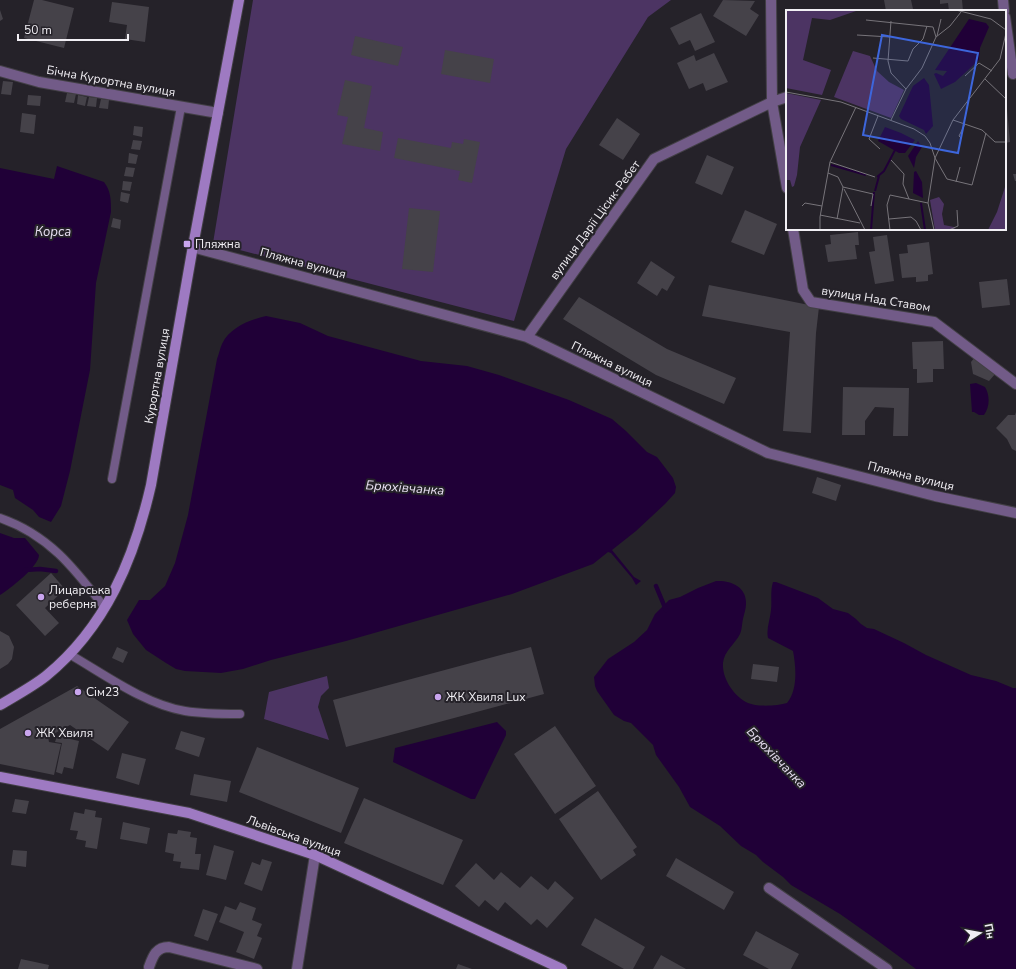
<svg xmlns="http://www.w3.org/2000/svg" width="1016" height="969" font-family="'Nunito Sans',sans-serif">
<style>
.green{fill:#4c3463}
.water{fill:#200037}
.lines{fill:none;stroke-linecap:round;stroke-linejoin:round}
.stream{stroke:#200037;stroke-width:4.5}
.building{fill:#454249}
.lane-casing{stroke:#423f45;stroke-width:10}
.street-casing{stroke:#423f45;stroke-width:12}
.secondary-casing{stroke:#423f45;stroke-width:12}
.lane{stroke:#725b88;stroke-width:8}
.street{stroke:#725b88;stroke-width:10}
.secondary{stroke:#9e7ac2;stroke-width:10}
.poi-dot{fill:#c9a5ee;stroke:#252229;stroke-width:1.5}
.labels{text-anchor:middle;stroke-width:4;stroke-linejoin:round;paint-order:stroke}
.street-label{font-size:12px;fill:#f1eff4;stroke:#252229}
.poi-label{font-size:12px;fill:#f1eff4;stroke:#252229;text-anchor:start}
.water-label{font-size:13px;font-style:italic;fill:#e8dff2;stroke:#252229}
.inset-river{fill:none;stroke:#200037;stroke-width:2}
.inset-road{fill:none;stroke:#77747a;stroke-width:1}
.view{fill:#3d66dc;fill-opacity:0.15;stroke:#3d66dc;stroke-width:2}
.inset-edge{fill:none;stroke:#f1eff4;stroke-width:2}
</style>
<rect width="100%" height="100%" fill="#252229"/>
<path class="green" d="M253,0h418l-23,17 -82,132 -52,172 -301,-78z
M327,676l2,12 -8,8 -3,11 11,33 -65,-21 5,-27z"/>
<path class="water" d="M57,166l47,16c7,9 7,18 7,30l-15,71 -6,87 -20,101 -9,35 -10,16 -12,-5 -6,-7 -18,-12 -2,-8 -13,-5v-317l54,11z
M266,316l34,7 28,13 93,25 46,5 32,9 70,25 43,19 14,12 21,21 10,5 16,21 3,9 -1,6 -10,11 -29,27 -24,19 22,27 7,4 -5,4 -4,-7 -21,-25 -3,-1 -15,12 -81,30 -166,47 -75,19 -28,9 -22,4 -36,-2 -9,-2 -10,-6 -20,-13 -13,-16 -6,-14 12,-20h11l15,-14 10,-23 13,-48 29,-156c2,-5 3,-11 5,-15 8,-17 28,-24 44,-28z
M976,383l9,4c5,8 5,20 -1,28h-5l-5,-3h-2l-2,-28z
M0,533l14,5h11l14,17c0,11 -29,34 -39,40z
M716,581c15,-1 31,6 30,23 0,5 -2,10 -3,15 -1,4 -1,11 -3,15 -5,10 -16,17 -17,29 -1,16 11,33 25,40 9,4 29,3 39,0 11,-13 9,-36 6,-52l-25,-13c-2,-9 2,-18 3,-28 1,-9 -1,-19 2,-28h3l42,16 15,11 15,4 8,6 5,5 6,4 7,1 30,14 22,12 45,20 25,6 17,7h3v281h-100l-42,-31 -34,-24 -49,-29 -8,-8 -20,-15 -7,-7 -15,-9 -21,-20 -30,-19 -11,-20 -23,-32 -3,-10 -22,-22 -7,-2 -10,-6 -17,-24 -2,-5 -1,-9 14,-18 26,-17 13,-12 8,-16 14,-14 11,-3 18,-9z
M497,722l9,9v4l-31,64h-4l-78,-37 2,-14z"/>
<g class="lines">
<path class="stream" d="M25,570l15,-1 16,2
M656,586l10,24"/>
</g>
<path class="building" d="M34,0h8l32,8 -10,40 -40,-10z
M723,0l32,1 -5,8 9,6 -13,21 -33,-20z
M884,0h27l2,9 -9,2h-18z
M940,0h22l1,11h-14l-1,-8 -8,1z
M112,2l37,5 -4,35 -20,-3 2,-14 -18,-3z
M0,10l3,9 -3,2z
M701,13l14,29 -20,9 -5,-11 -11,5 -9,-17z
M355,36l48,11 -5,19 -47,-11z
M445,50l49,9 -4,24 -49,-9z
M714,53l14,29 -22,9 -3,-8 -14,6 -12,-26 17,-8 2,6z
M345,80l27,6 -8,42 19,4 -3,19 -38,-7 6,-27 -11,-2z
M3,81l10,1 -2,13 -10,-1z
M67,93l9,1 -2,9 -9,-1z
M28,95l13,1 -1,10 -13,-1z
M78,95l9,2 -2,9 -8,-2z
M89,97l8,1 -1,9 -9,-1z
M101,99l8,1 -1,9 -9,-1z
M1005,109h2l3,33 -5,1z
M22,113l14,2 -2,19 -14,-2z
M617,118l23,16 -17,26 -24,-15z
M134,126l9,1 -1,10 -9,-2z
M398,138l53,10 1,-6 11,2 1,-5 16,3 -8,41 -14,-3 2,-9 -66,-13z
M133,140l9,1 -2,9 -9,-1z
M129,153l9,2 -2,9 -8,-1z
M707,155l27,12 -12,28 -27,-12z
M126,167l9,1 -2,9 -9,-1z
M1013,174h3v7h-1z
M123,181l9,1 -2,9 -8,-1z
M121,192l9,2 -2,9 -8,-2z
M409,208l31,3 -7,61 -31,-3z
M745,210l32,14 -13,31 -33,-13z
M113,218l8,2 -1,9 -9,-2z
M858,232l1,13h-4l2,14 -29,3 -3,-17 6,-1 -1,-9z
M887,235l7,46 -19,3 -6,-32 6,-1 -2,-14z
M929,242l4,32 -5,1v6l-12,1v-5l-14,1 -3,-24 9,-1 -1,-8z
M651,261l24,16 -8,14 -5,-3 -5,8 -20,-13z
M1007,279l3,26 -28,3 -3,-26z
M709,285l110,22 -3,26 -5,100 -28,-2 7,-99 -88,-16z
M579,297l88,52 69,29 -12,26 -68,-29 -93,-56z
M943,341l1,28h-11v13l-16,1v-14h-4l-1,-27z
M975,357l21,16 -7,8 -16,-7 -2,-12z
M843,387l66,1 -1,48h-15l1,-28 -19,-1 -10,14v14h-23z
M1016,412v39l-4,-2 -5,-10 -11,-11 12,-13h7z
M817,477l24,8 -5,16 -24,-8z
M51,573l14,16 -20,19 14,15 -14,13 -29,-31z
M0,631l9,5 5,11 -2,12 -4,5 -8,5z
M117,647l11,5 -5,11 -11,-5z
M531,647l13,47 -198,53 -13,-47z
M753,664l26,3 -2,15 -26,-3z
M77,686l52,36 -21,29 -38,-26 -22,12 1,5 12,2 -7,31 -54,-11v-35z
M555,726l41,60 -41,28 -41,-60z
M181,731l24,7 -6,19 -24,-8z
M57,736l22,5 -6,28 -9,-2 -2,7 -6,-2 6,-29 -7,-1z
M257,747l102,41 -18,45 -102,-41z
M122,753l24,6 -7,26 -23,-7z
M194,774l37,7 -4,21 -37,-7z
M598,791l39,56 -4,3 3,5 -35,25 -42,-61z
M364,798l99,42 -20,45 -99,-42z
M15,799l14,2 -3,13 -14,-2z
M85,809l11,2 -1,6 7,1 -5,31 -12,-2 1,-6 -10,-2 2,-8 -8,-1 4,-18 10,2z
M123,822l27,6 -3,16 -27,-5z
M178,830l13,2 -1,5 7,1 -2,16h6l-2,16 -19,-2 1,-6 -8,-1 1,-7 -9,-2 3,-19 9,1z
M214,845l20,6 -8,29 -20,-5z
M13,850l14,1 -1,16 -15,-2z
M676,858l58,34 -10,18 -58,-34z
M262,859l10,3 -10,29 -18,-7 8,-22 8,3z
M476,863l18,17 7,-8 19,16 11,-12 17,14 7,-9 19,17 -27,30 -10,-9 -6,6 -26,-23 -7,9 -13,-11 -6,7 -24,-21z
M240,902l16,6 -4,12 10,4 -5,12 5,2 -8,21 -18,-7 8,-20 -25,-10 6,-16 11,4z
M203,909l15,5 -10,27 -14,-5z
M595,918l50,29 -12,22h-9l-43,-24z
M756,931l43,23 -8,15h-22l-26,-14z
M661,955l25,14h-33z
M21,959l28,6 -1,4h-30z
M458,964l14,5h-16z"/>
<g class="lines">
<g class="lane-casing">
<path id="lane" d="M112,479l69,-372
M0,518c49,17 74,50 105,90
M69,654c35,20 75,50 116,57 18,3 37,3 55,3"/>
</g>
<g class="street-casing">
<path id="street" d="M771,0l1,102 15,86
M1003,0l1,11
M1005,17l8,57
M0,71l39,11 179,31
M793,229l10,61 8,12 123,20 82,62
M192,247l335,90 241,116 167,43 81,17
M527,337l127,-178 118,-57 15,-5
M769,888l118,81
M149,967c4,-11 7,-20 20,-20l88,22
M297,969l18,-114"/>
</g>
<g class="secondary-casing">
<path id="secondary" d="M0,705c15,-9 32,-18 46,-29 60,-49 88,-117 105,-191l42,-239 46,-246
M0,777l189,36 126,42 247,114"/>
</g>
<use href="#lane" class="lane"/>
<use href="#street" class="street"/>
<use href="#secondary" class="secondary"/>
</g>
<g class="poi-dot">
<rect x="183" y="240" width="8" height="8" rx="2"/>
<circle cx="41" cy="597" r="4"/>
<circle cx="78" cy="692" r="4"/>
<circle cx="438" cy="697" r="4"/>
<circle cx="28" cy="733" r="4"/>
</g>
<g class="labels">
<g class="street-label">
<text transform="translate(111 81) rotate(10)" y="4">Бічна Курортна вулиця</text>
<text transform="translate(595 220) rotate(-54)" y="4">вулиця Дарії Цісик-Ребет</text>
<text transform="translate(303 263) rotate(15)" y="4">Пляжна вулиця</text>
<text transform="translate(876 299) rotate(9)" y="4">вулиця Над Ставом</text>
<text transform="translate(612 364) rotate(26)" y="4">Пляжна вулиця</text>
<text transform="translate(157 376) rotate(-80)" y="4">Курортна вулиця</text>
<text transform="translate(911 476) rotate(14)" y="4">Пляжна вулиця</text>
<text transform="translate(294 836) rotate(20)" y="4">Львівська вулиця</text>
</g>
<g class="poi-label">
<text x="195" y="248">Пляжна</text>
<text x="49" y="594">Лицарська<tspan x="49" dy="14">реберня</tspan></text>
<text x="86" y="696">Сім23</text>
<text x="446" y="701">ЖК Хвиля Lux</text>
<text x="36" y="737">ЖК Хвиля</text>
</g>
<g class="water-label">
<text x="53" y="236">Корса</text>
<text transform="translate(405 487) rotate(4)" y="5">Брюхівчанка</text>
<text transform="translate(777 757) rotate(46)" y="5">Брюхівчанка</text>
</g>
</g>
<g transform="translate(786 10)">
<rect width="220" height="220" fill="#252229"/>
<path d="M0,0h73l-29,10 -18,-2 -9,42 28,10 -9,25 -36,-7zM67,41l17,5 7,15 12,11 15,8 -13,28 -57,-21zM0,83l35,7 -21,47 -3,28 -3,11 -2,1 -2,-7h-4zM220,174v46h-18l9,-18zM153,187l5,7 -2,10 2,11 10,2 1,3h-20l-5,-30z" fill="#4c3463"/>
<path d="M183,9l17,4 3,4 -9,21 -1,12 -24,22 -14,7 -7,-15 2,-1 7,3 4,-5 -12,-1zM138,68l5,7 4,-2 -4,2 4,41 -7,8 -2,-4 -23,-11 -2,-3 14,-30zM99,117l16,6 14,7 -10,13h-6l-21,-12zM132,131l4,6 -6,10 -2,11 -6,-12zM130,161l6,11 1,16 -10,-5 1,-21z" fill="#200037"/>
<path class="inset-river" d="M45,155l35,10M91,167l7,-6 11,-21M89,181l4,-15M135,193l4,27M85,220l3,-38"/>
<path class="inset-road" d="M170,0l35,9 15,11M80,10l67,7 3,10M105,11l-3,40 3,12 15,16M71,25l33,2M151,26l4,-17M87,48l35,3 5,-12 10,-10 4,-13M179,66l14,-13 13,8M199,69l21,20M0,82l55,10 73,27 11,7 5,7 5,15 -7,45 6,27M92,106l-9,23 11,10M105,110l15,-31 16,-21 14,-31 14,-11 11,-14M167,110l29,10 13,12h10M200,123l-14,52 -25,-6 -12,-21 18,-38 47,-61 6,-26M175,128l-2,-2 6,-12M105,150l13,14 -1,10 6,15M44,152l45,15M42,163l10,4 5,10 -6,32M170,172l4,-15M57,177l30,7 -2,12M58,179l21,41M16,196l3,-3 17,3M34,205l40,8M103,209l22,-2 5,4 5,9M34,220v-13l10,-55 26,-55M104,220l-3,-25 3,-10 38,8M163,220l9,-4 -1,-16"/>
<path class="view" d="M96,25l96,18 -20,100 -95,-18z"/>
<rect width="220" height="220" class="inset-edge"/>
</g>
<g transform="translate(980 933) rotate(79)" stroke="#252229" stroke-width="3" paint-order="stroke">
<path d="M0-3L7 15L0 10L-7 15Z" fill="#f1eff4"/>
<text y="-6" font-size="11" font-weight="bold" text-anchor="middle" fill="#f1eff4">Пн</text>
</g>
<path d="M18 34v6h110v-6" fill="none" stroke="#f1eff4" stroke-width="2"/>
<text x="24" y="34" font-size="12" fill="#f1eff4" stroke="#252229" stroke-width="3" paint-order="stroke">50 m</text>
</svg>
